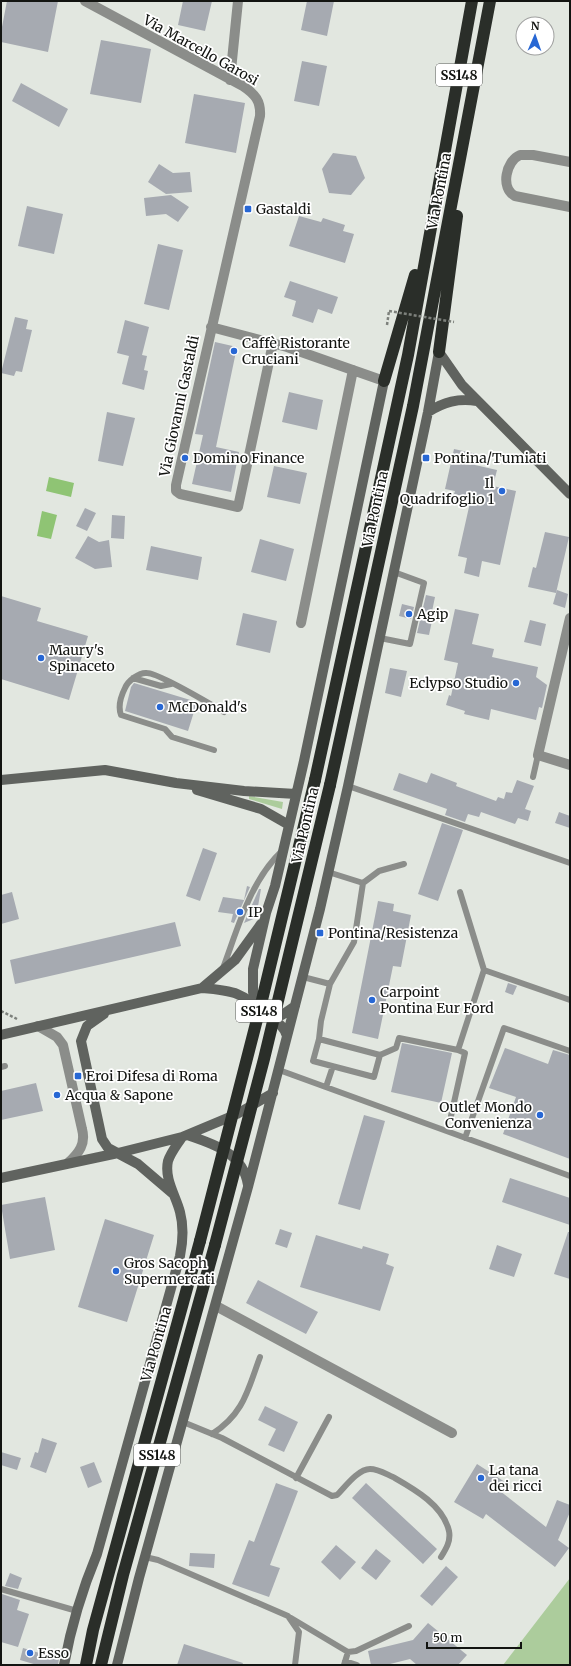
<svg xmlns="http://www.w3.org/2000/svg" width="571" height="1666" font-family="Merriweather,serif">
<style>
.green{fill:#accc9c}
.water{fill:#8fc474}
.building{fill:#a6aab1}
.lines{fill:none;stroke-linecap:round;stroke-linejoin:round}
.path{stroke:#7d817c;stroke-width:2.5;stroke-dasharray:3 2;stroke-linecap:butt}
.lane{stroke:#8b8d8a;stroke-width:6}
.street{stroke:#8b8d8a;stroke-width:10}
.secondary{stroke:#60635f;stroke-width:10}
.highway{stroke:#2a2e29;stroke-width:12}
.path-bridge{stroke:#7d817c;stroke-width:2.5;stroke-dasharray:3 2;stroke-linecap:butt}
.highway-bridge{stroke:#2a2e29;stroke-width:12}
.poi-dot{fill:#2767d4;stroke:#fff;stroke-width:1.5}
.labels{text-anchor:middle;stroke-width:3.5;stroke-linejoin:round;paint-order:stroke}
.shield{fill:#fff;stroke:#595a58;stroke-width:1}
.shield-label{font-size:13px;font-weight:bold;fill:#121411}
.street-label{font-size:14px;fill:#121411;stroke:#fff}
.poi-label{font-size:14px;fill:#121411;stroke:#fff;text-anchor:start}
</style>
<rect width="100%" height="100%" fill="#e2e7e0"/>
<path class="green" d="M249,796l34,6 -1,7 -33,-10z
M570,1578v87h-67z"/>
<path class="water" d="M49,477l25,6 -3,14 -25,-6z
M42,511l15,4 -6,24 -14,-3z"/>
<path class="building" d="M7,1h51l-10,51 -47,-10v-10z
M183,1h29l-7,30 -27,-6z
M307,1h27l-7,35 -26,-6z
M101,40l50,9 -10,54 -51,-9z
M302,61l25,5 -8,40 -25,-5z
M21,83l47,26 -9,18 -47,-26z
M194,94l51,9 -9,50 -51,-10z
M333,153l23,3 9,22 -14,17 -22,-2 -7,-24z
M159,164l14,9 17,-1 2,20 -26,2 -18,-12z
M171,195l18,12 -11,15 -12,-8 -20,2 -2,-18z
M27,206l36,8 -9,40 -36,-8z
M299,216l22,6 2,-4 22,7 -2,6 11,3 -9,29 -56,-17z
M158,244l25,6 -14,60 -25,-6z
M290,281l48,16 -6,17 -14,-5 -5,14 -21,-7 4,-15 -12,-4z
M15,317l13,3 -2,9 6,1 -10,42 -6,-1 -2,5 -13,-3z
M125,320l24,7 -7,28 5,1 -3,14 4,1 -4,19 -22,-6 7,-28 -12,-3z
M215,342l22,5 -21,100 23,5 -8,40 -39,-8 11,-49 -8,-1z
M289,392l34,8 -6,30 -35,-8z
M107,412l28,6 -12,48 -25,-5z
M454,449l23,5 -2,11 22,5 -4,16 23,5 -16,74 -18,-4 -3,16 -15,-4 3,-15 -9,-2 13,-58 -17,-4 1,-3 -10,-2z
M274,466l33,7 -7,31 -33,-7z
M85,508l11,5 -9,18 -11,-5z
M112,515l13,1 -1,23 -13,-1z
M545,532l24,5 -13,56 -28,-6 5,-20 3,1z
M88,536l11,6 10,-2 3,27 -17,2 -20,-11z
M260,539l34,10 -8,32 -35,-9z
M151,546l51,11 -4,23 -52,-10z
M557,590l11,4 -3,14 -12,-4z
M426,595l9,2 -5,24h2l-3,14 -12,-2z
M1,596l40,12 -4,13 51,15 -19,64 -68,-21z
M402,604l12,3 -3,12 -12,-3z
M455,609l24,5 -7,30 22,5 -2,8 46,10 -2,10 11,8 -5,23 -3,-1 -3,13 -45,-11 -2,11 -25,-6 1,-3 -19,-6 3,-10 2,1 7,-33 -14,-3z
M243,613l34,8 -7,32 -34,-8z
M530,620l16,4 -5,22 -17,-4z
M390,668l17,3 -6,26 -16,-4z
M134,683l63,19 -9,29 -63,-20 6,-24z
M399,773l28,10 4,-10 26,10 -1,3 40,15 2,-4 6,2 2,-7 6,1 5,-13 17,6 -9,23 6,2 -3,10 -10,-3 -3,6 -34,-12 -2,5 -11,-3 -3,8 -20,-7 2,-6 -54,-19z
M559,812l11,4v12l-15,-5z
M442,823l21,7 -25,71 -20,-7z
M203,848l14,5 -17,48 -14,-5z
M247,886l3,1 -16,36 -3,-1 2,-8 -15,-2 5,-15 21,3z
M259,889h2l-5,29 -12,5z
M12,892l7,27 -18,5v-29z
M378,901l16,3 -1,7 18,4 -10,52 -8,-1 -15,73 -26,-6z
M175,922l6,24 -166,38 -5,-24z
M508,983l9,3 -4,9 -8,-3z
M402,1043l50,10 -11,50 -50,-11z
M505,1048l43,16 5,-14 17,5v104l-67,-25 13,-37 -27,-9z
M36,1083l7,28 -42,9v-29z
M364,1115l21,6 -25,89 -22,-6z
M510,1178l60,20v27l-68,-23z
M45,1197l10,53 -45,9 -9,-54z
M105,1219l49,16 -27,87 -49,-15z
M280,1229l12,4 -5,15 -12,-4z
M568,1232h2v47l-16,-5z
M316,1235l46,14 1,-3 26,8 -3,10 8,3 -14,44 -80,-24z
M497,1245l25,9 -8,23 -25,-8z
M258,1280l60,32 -12,22 -60,-31z
M265,1406l33,16 -14,30 -16,-7 8,-16 -18,-9z
M42,1438l15,5 -11,30 -16,-6 5,-15 3,1z
M1,1452l20,6 -4,12 -16,-5z
M94,1462l8,20 -14,6 -8,-21z
M477,1464l28,18 -5,9 46,36 11,-27 13,5v7l-12,28 11,8 -14,19 -69,-53 -3,5 -29,-17z
M276,1483l22,8 -28,74 10,3 -11,29 -37,-13 17,-44 5,2z
M366,1483l71,66 -14,15 -71,-66z
M336,1545l20,17 -16,18 -19,-18z
M376,1549l15,12 -15,19 -15,-12z
M190,1553l25,1 -1,14 -25,-2z
M446,1566l12,11 -26,29 -12,-10z
M10,1573l12,5 -4,11 -13,-3z
M2,1594l18,6 -3,10 12,4 -11,33 -17,-5z
M428,1623l39,32 -9,10h-41l-7,-6 -24,6h-15l-3,-14 45,-11z
M184,1644l59,19 -1,2h-65z
M23,1648l36,11 -1,6h-21l-17,-5z"/>
<g class="lines">
<path class="path" d="M387,325l2,-14
M1,1011l16,8"/>
<path class="lane" d="M380,638l30,6 14,-61 -30,-11
M133,678l28,8 10,-2
M214,750l-42,-13 -7,-8 -44,-14c-3,-8 0,-19 4,-27 3,-7 14,-16 22,-15 12,0 63,31 77,39
M533,777l5,-22
M348,786l222,77
M363,883l16,-12 25,-7
M223,968c15,-40 27,-87 59,-117
M484,970l86,30
M303,977l27,7 24,-42 9,-59 -35,-11
M330,984l-9,37 -2,18 61,16 16,-7 3,-10 59,12 26,-80 -24,-78
M319,1039l-6,22 61,16 6,-22
M1,1067l4,-1
M279,1070l291,106
M326,1087l7,-21
M451,1116l14,-63 -7,-3
M465,1138l39,-110 66,23
M183,1422l39,16 110,58 5,-1c8,-8 21,-26 33,-26 8,0 16,5 23,8 21,12 50,28 56,54 2,10 -3,18 -8,26
M212,1434c32,-20 36,-45 48,-77
M296,1478l33,-61
M145,1557l13,3 130,56 11,16 -4,33
M1,1589l76,22
M291,1618l57,34 8,-1 53,-25
M345,1661l12,4
M344,1665l4,-13"/>
<path class="street" d="M85,1l158,85c12,8 18,15 17,30l-84,369v6l4,3 58,13 35,-164
M230,80l8,-79
M570,162l-37,-7h-13c-14,6 -20,33 -5,41l55,11
M211,327l76,20 97,34
M570,618l-32,137 32,10
M301,623l52,-253
M38,1026l19,11 6,8 19,84c4,15 -3,24 -14,34
M216,1306l236,127"/>
<path class="secondary" d="M439,352l23,33 108,109
M428,412c16,-10 30,-14 49,-11
M1,780l104,-10 71,13 68,8 52,3
M197,790l64,19 28,16
M202,988c37,3 38,5 67,28 8,6 15,10 18,20
M259,1006l-6,-14v-23l13,-56 9,-27 29,-125 80,-380
M104,1014l-17,12 -6,15 21,98 6,9 30,16 34,29
M268,1015h14l13,-9
M1,1035l201,-47 33,-28 26,-36
M187,1135c27,9 56,18 61,50
M1,1178l117,-25 64,-16 55,-23 36,-21
M64,1665c7,-38 18,-75 33,-111l83,-298c3,-15 4,-29 0,-44 -4,-16 -16,-33 -12,-51 3,-9 9,-16 14,-24
M117,1665l22,-87 109,-391 72,-278 28,-123 80,-374 11,-60"/>
<path class="highway" d="M439,352l18,-136
M384,381l31,-106
M315,780l93,-425 64,-354
M330,785l83,-379 77,-405
M86,1665l7,-35 107,-389
M101,1665l22,-90 92,-330"/>
<path class="path-bridge" d="M389,311l65,11"/>
<path class="highway-bridge" d="M200,1241l62,-241 53,-220
M215,1245l49,-186 66,-274"/>
</g>
<g class="poi-dot">
<rect x="244" y="205" width="8" height="8" rx="2"/>
<circle cx="234" cy="351" r="4"/>
<circle cx="185" cy="458" r="4"/>
<rect x="422" y="454" width="8" height="8" rx="2"/>
<circle cx="502" cy="491" r="4"/>
<circle cx="409" cy="614" r="4"/>
<circle cx="41" cy="658" r="4"/>
<circle cx="516" cy="683" r="4"/>
<circle cx="160" cy="707" r="4"/>
<circle cx="240" cy="912" r="4"/>
<rect x="316" y="929" width="8" height="8" rx="2"/>
<circle cx="372" cy="1000" r="4"/>
<rect x="74" y="1072" width="8" height="8" rx="2"/>
<circle cx="57" cy="1095" r="4"/>
<circle cx="540" cy="1115" r="4"/>
<circle cx="116" cy="1271" r="4"/>
<circle cx="481" cy="1478" r="4"/>
<circle cx="30" cy="1653" r="4"/>
</g>
<g class="labels">
<g class="shield">
<rect x="436" y="64" width="46" height="22" rx="3"/>
<rect x="236" y="1000" width="46" height="22" rx="3"/>
<rect x="134" y="1444" width="46" height="22" rx="3"/>
</g>
<g class="shield-label">
<text x="459" y="80">SS148</text>
<text x="259" y="1016">SS148</text>
<text x="157" y="1460">SS148</text>
</g>
<g class="street-label">
<text transform="translate(201 50) rotate(29)" y="5">Via Marcello Garosi</text>
<text transform="translate(439 191) rotate(-79)" y="5">Via Pontina</text>
<text transform="translate(179 406) rotate(-78)" y="5">Via Giovanni Gastaldi</text>
<text transform="translate(375 509) rotate(-78)" y="5">Via Pontina</text>
<text transform="translate(305 825) rotate(-77)" y="5">Via Pontina</text>
<text transform="translate(156 1344) rotate(-74)" y="5">Via Pontina</text>
</g>
<g class="poi-label">
<text x="256" y="214">Gastaldi</text>
<text x="242" y="348">Caffè Ristorante<tspan x="242" dy="16">Cruciani</tspan></text>
<text x="193" y="463">Domino Finance</text>
<text x="434" y="463">Pontina/Tumiati</text>
<text x="494" y="488" text-anchor="end">Il<tspan x="494" dy="16">Quadrifoglio 1</tspan></text>
<text x="417" y="619">Agip</text>
<text x="49" y="655">Maury's<tspan x="49" dy="16">Spinaceto</tspan></text>
<text x="508" y="688" text-anchor="end">Eclypso Studio</text>
<text x="168" y="712">McDonald's</text>
<text x="248" y="917">IP</text>
<text x="328" y="938">Pontina/Resistenza</text>
<text x="380" y="997">Carpoint<tspan x="380" dy="16">Pontina Eur Ford</tspan></text>
<text x="86" y="1081">Eroi Difesa di Roma</text>
<text x="65" y="1100">Acqua &amp; Sapone</text>
<text x="532" y="1112" text-anchor="end">Outlet Mondo<tspan x="532" dy="16">Convenienza</tspan></text>
<text x="124" y="1268">Gros Sacoph<tspan x="124" dy="16">Supermercati</tspan></text>
<text x="489" y="1475">La tana<tspan x="489" dy="16">dei ricci</tspan></text>
<text x="38" y="1658">Esso</text>
</g>
</g>
<rect width="571" height="1666" fill="none" stroke="#121411" stroke-width="4"/>
<g transform="translate(535 36) rotate(2)"><circle r="19" fill="#ffffff" stroke="#a0a1a0"/>
<path d="M0-3L7 15L0 10L-7 15Z" fill="#2767d4"/>
<text y="-6" font-size="11" font-weight="bold" text-anchor="middle" fill="#121411">N</text>
</g>
<path d="M427 1642v6h94v-6" fill="none" stroke="#121411" stroke-width="2"/>
<text x="433" y="1642" font-size="12" fill="#121411" stroke="#ffffff" stroke-width="3" paint-order="stroke">50 m</text>
</svg>
